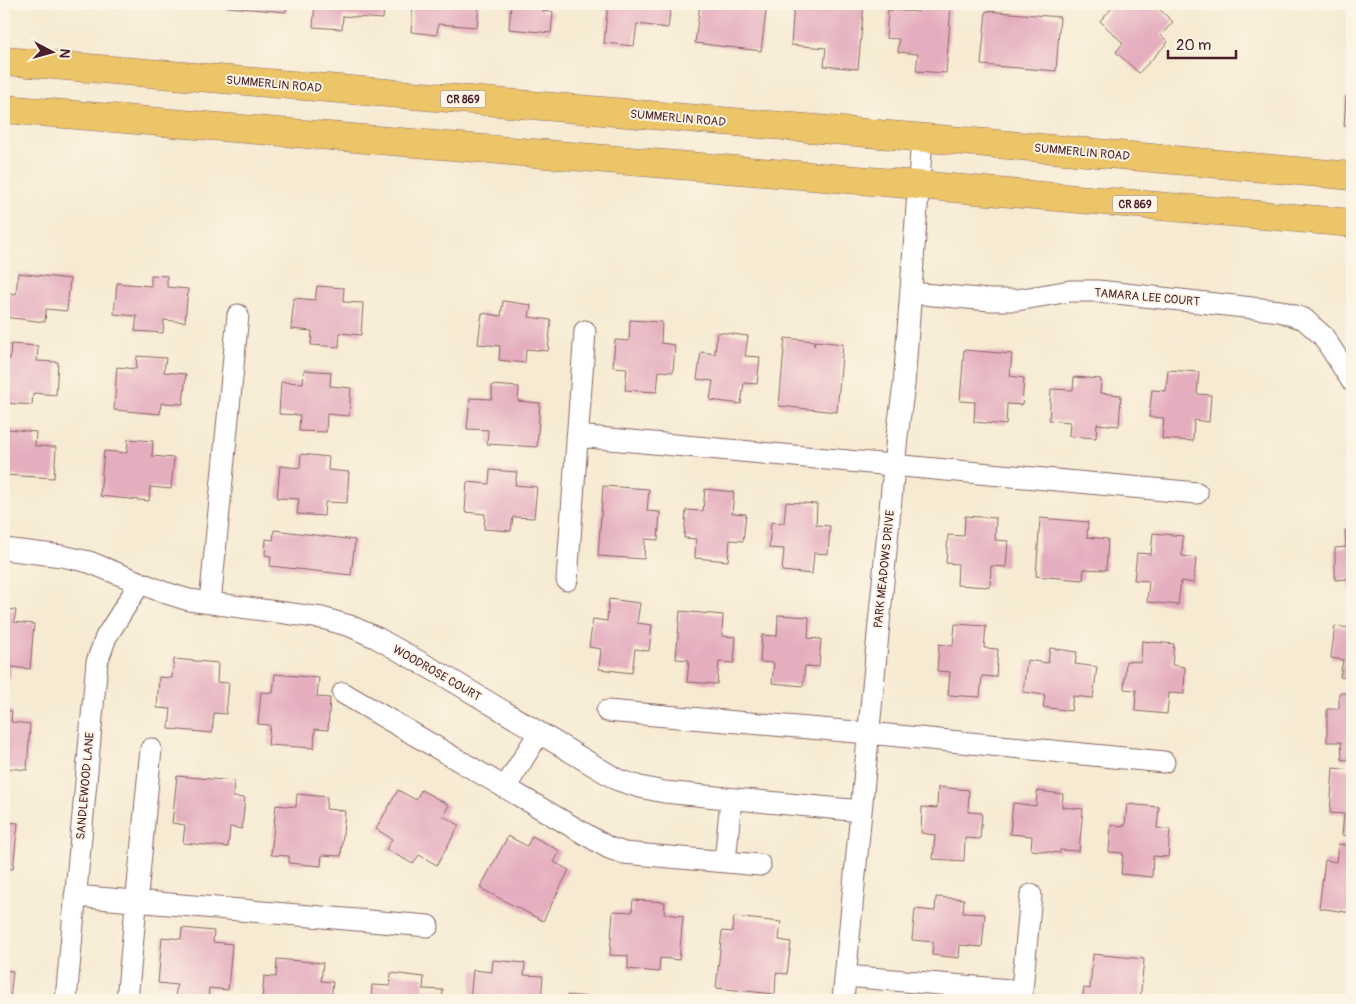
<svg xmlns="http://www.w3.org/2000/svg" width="1356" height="1004" font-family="Pangolin,sans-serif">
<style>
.building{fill:#e5aebf}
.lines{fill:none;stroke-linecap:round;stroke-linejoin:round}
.minor-casing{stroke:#866665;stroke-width:23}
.major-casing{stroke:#866665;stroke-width:29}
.minor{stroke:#fff;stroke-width:21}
.major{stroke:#edc569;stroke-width:28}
.labels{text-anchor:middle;stroke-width:4;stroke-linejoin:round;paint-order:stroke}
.shield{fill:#fcf5e5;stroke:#7f5f63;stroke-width:1}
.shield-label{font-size:11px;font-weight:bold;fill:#4a1f2b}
.street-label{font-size:12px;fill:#4a1f2b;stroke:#fcf5e5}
</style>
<rect width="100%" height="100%" fill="#fcf5e5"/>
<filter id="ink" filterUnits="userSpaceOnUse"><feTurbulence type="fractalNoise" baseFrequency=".02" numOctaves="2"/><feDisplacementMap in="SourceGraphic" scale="10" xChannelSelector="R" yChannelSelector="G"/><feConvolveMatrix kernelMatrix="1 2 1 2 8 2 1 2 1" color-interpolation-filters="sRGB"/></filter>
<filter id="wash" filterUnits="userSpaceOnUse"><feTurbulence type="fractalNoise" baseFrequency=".0096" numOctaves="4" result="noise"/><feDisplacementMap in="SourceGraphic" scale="20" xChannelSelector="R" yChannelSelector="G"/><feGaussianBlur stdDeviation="1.12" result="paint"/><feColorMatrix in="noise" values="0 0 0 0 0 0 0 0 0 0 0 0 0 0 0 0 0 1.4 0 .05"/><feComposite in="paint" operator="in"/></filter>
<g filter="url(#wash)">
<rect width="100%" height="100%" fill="#f6ead2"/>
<g id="blocks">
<path class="building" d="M227,4h60l-1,8 -59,-5z
M315,4h69l-1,15 -40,-3 -1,13 -29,-2z
M413,4h66l-2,23 -39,-3 -1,11 -26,-3z
M511,4h32v7l10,1 -2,21 -42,-4z
M608,4h63l-3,24 -31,-4 -3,22 -30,-3z
M700,4h67l-6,47 -66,-8z
M794,4h70l-6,65 -34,-3 2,-18 -35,-3z
M919,4l32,1 -5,68 -30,-2 2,-17 -20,-2 1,-13 -13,-1 2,-28 30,2z
M1116,4h38l19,18 -12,13 7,7 -29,31 -23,-21 7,-9 -23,-22z
M986,11l74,6 -4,54 -75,-6z
M1346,96l6,1v29h-8z
M18,273l52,6 -3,32 -21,-2 -1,13 -41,-5v-25l12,2z
M151,275l16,1v11l21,2 -3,33 -21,-2 -1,13 -28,-2 2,-15 -23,-2 3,-31 34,3z
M317,286l27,2 -1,14 20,1 -2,32 -21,-2 -1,14 -28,-2 1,-14 -21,-2 3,-31 21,2z
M503,301l28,4 -2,12 22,3 -3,31 -22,-2 -1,14 -26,-3 1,-14 -22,-2 4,-31 19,3z
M630,320l32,2 -1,21 14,2 -2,27 -14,-1 -2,21 -32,-2 2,-22 -14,-1 2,-27 14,1z
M717,332l31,4 -3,20 15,1 -3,27 -13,-1 -3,21 -31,-4 3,-19 -16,-2 4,-27 14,2z
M785,338l29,3v5l1,-5 28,3 -6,68 -58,-6z
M11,344l27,2 -1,15 21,1 -2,33 -23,-2 -1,12 -28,-2v-45l6,1z
M964,350l48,4 -2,22 14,2 -2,27 -15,-1 -1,21 -32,-3 1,-20 -15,-1z
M137,356l29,2 -2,14 22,2 -3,30 -22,-1 -1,11 -46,-4 3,-43 19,2z
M304,370l27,2 -1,14 21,2 -2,28 -22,-2 -1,18 -27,-1 1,-16 -21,-1 2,-32 22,1z
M1168,370l31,2 -2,22 14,1 -2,27 -15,-2 -1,21 -31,-2 2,-21 -15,-1 3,-27 14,1z
M1074,377l27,2 -1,14 21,2 -2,31 -22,-2 -1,14 -27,-2 1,-14 -21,-2 2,-31 22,1z
M492,385l27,2 -1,14 22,2 -3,44 -50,-3 1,-14 -21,-1 3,-31 22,1z
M8,429l28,3 -1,14 21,1 -2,31 -50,-3v-32h3z
M128,439l25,2 -1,15 22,2 -3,31 -21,-2 -1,14 -49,-5 4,-45 23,2z
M301,454l28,3 -1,13 21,2 -2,31 -22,-1 -1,14 -27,-2 2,-15 -22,-1 3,-32 20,2z
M1352,464v20l-6,-2z
M490,470l27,2 -2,13 22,2 -3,31 -21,-1 -2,14 -27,-2 1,-15 -20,-2 2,-30 22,2z
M603,486l46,3 -2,22 13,1 -2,28 -13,-1 -1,20 -46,-3z
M705,489l29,3 -2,21 14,1 -3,27 -13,-1 -2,21 -33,-3 1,-19 -12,-1 2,-28 17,1z
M786,502l31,2 -1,21 14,1 -2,28 -14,-1 -2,21 -30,-3 2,-22 -15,-1 2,-26 13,1z
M965,516l31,2 -1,22 13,1 -2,26 -15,-1 -1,21 -33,-2 1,-21 -12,-1 2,-28 16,1z
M1040,518l48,4 -1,15 21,2 -2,31 -22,-1 -1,11 -47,-4z
M274,530l81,10 -4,35 -81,-9 1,-10 -6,-1 1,-16 7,1z
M1345,530h7v63h-3l-1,-14 -13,1v-32l11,-1z
M1153,533l30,3 -1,20 14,2 -2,25 -13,-2 -3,24 -31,-3 2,-21 -15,-1 3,-27 14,1z
M609,599l31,4 -3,20 15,2 -3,26 -14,-2 -3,24 -33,-4 2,-20 -12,-2 4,-28 14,2z
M4,609l12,1 -2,12 20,2 -4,45 -19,-2 -1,12 -6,-1z
M680,611l43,4 -1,21 14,1 -2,26 -15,-1 -2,22 -30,-2 2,-22 -13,-1z
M778,615l31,2 -1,21 13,1 -2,28 -14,-1 -2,20 -31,-3 2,-20 -14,-1 2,-27 15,1z
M1351,615h1v63l-12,-1 3,-17 -12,-2 4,-32 14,2z
M955,624l31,2 -2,22 14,1 -2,28 -14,-1 -2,21 -32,-2 2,-23 -13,-1 2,-27 14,2z
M1142,641l32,3 -2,21 13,2 -1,27 -15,-1 -2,21 -32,-3 1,-21 -12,-1 2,-28 15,1z
M1050,648l27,4 -2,12 22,3 -4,31 -20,-2 -2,15 -28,-4 2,-12 -22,-3 4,-32 21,3z
M174,659l44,4 -1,19 12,1 -3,31 -12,-1 -2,20 -43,-4 2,-20 -14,-1 2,-31 13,1z
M275,674l44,4 -2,19 13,1 -2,32 -13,-1 -1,19 -46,-3 2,-20 -12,-1 3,-32 12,1z
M1339,693h13v66l-10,1 -1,-18h-14v-33h12z
M4,710l8,1 -1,11 19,2 -3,46 -19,-2 -1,11h-3z
M1333,768l19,2v66l-10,-1 2,-21 -14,-1z
M177,776l57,5 -1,16 12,1 -3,31 -12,-2 -2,20 -45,-4 2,-18 -13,-2z
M938,787l31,3 -1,22 14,1 -2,26 -15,-1 -1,23 -31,-2 2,-24 -14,-2 1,-26 15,1z
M398,790l18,10 5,-10 28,15 -6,11 16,9 -22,40 -18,-10 -6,9 -27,-15 6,-10 -16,-10z
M1037,791l26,3 -1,13 21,2 -4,42 -19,-1v3l-29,-3 1,-14 -22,-2 3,-31 23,3z
M297,794l30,3 -1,12 19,2 -4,45 -19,-1 -1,11 -32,-3v-7l-18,-1 5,-50 20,2z
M1127,804l32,3 -2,21 13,1 -2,28 -15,-1 -1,21 -31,-3 2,-21 -14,-1 2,-27 14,1z
M4,822l14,1 -5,46 -9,-1z
M508,836l19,10 5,-10 28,15 -6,11 15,8 -26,51 -63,-33z
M1338,844l14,2v67l-33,-5 6,-48 11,2z
M936,897l28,2 -1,14 22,1 -3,33 -22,-2 -1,13 -27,-3 1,-13 -21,-2 3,-31 20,2z
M633,900l32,2 -1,12 19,2 -4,44 -19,-2 -1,14 -31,-3v-13l-18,-1 3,-44 19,1z
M734,917l47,5 -2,18 12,2 -4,32 -11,-1 -1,21 -59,-6 6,-57 10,1z
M182,928l32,3 -1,11 19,2 -4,46 -19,-2 -1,12 -33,-3 2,-12 -19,-2 4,-46 19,2z
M1093,954l51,5 -4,41h-58l2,-12 6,1z
M277,959l46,4 -2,18 12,1 -2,18h-69l2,-24 12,1z
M493,960l32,3 -1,12 19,1 -2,24h-71l3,-30 19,2z
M4,970l9,1 -3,28 -6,-1z
M391,973l33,4 -1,12 20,1 -1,10h-71l1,-15 18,1z
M567,995l23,2v3h-23z"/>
</g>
</g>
<g filter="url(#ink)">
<use href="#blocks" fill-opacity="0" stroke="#866665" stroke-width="1"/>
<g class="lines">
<g class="minor-casing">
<path id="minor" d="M911,293l79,7h27l53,-9h28l182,20 24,8 19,17 29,45
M577,436l620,57
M4,549l58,7 27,6 74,30 26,8 133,18 28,8 27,12 71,40 170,102 22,7 24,5 197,19
M567,580l18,-249
M210,603l28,-288
M343,693l266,155 15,5 136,12
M607,711l261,22 296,29
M505,788l34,-55
M725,862l6,-63
M75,896l353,30
M846,976l176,15
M66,1000l31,-338 9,-25 34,-54
M127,1000l24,-251
M843,1000l54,-564 7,-51 18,-247
M1021,1000l10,-105"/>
</g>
<g class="major-casing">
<path id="major" d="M4,61l982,82 366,33
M4,109l914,76 434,38"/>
</g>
<use href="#minor" class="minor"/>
<use href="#major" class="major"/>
</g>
</g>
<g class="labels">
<g class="shield">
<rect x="440.5" y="90.5" width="45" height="17" rx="4"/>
<rect x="1112.5" y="195.5" width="45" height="17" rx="4"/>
</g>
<g class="shield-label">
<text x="463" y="103">CR 869</text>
<text x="1135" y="208">CR 869</text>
</g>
<g class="street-label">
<text transform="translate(274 84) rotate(5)" y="4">SUMMERLIN ROAD</text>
<text transform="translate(678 118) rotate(5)" y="4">SUMMERLIN ROAD</text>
<text transform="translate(1082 152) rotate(5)" y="4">SUMMERLIN ROAD</text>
<text transform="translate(1147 297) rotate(5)" y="4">TAMARA LEE COURT</text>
<text transform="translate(884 569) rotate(-84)" y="4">PARK MEADOWS DRIVE</text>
<text transform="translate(437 673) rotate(30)" y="4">WOODROSE COURT</text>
<text transform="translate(85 786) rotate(-85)" y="4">SANDLEWOOD LANE</text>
</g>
</g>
<rect width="1356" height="1004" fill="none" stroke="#fcf5e5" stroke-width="20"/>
<g transform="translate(52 52) rotate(96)" stroke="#fcf5e5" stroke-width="4" paint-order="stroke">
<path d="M0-4L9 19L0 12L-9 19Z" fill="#4a1f2b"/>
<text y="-8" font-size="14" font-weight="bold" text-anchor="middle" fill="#4a1f2b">N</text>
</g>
<path d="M1168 50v8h68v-8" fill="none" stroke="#4a1f2b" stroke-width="2.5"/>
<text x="1176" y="50" font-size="15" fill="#4a1f2b" stroke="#fcf5e5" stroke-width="4" paint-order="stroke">20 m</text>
</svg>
